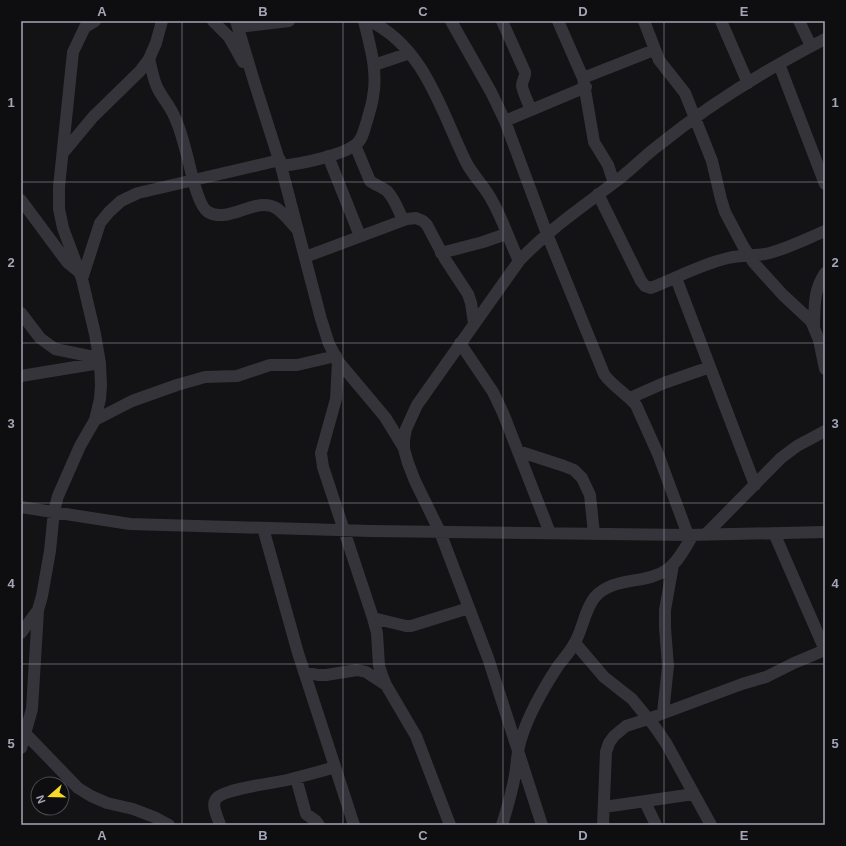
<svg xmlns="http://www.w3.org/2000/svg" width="846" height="846" font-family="Helvetica,sans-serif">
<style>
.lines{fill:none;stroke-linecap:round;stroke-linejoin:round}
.minor{stroke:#34343a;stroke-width:12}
.grid{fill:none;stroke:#a4a6b6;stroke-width:1;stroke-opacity:0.55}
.neatline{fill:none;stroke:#a4a6b6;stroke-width:1.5}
.grid-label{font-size:13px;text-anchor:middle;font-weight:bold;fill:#a4a6b6}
</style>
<rect width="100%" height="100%" fill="#131315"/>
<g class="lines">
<path class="minor" d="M213,21l16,16 14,25
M236,21l17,57 28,88 40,153 8,25 9,17 47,56 19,31
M370,21c55,27 71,90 96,141 6,12 17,23 24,35 12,20 19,43 29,64
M451,21l40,71 14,29 42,113 57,140c8,12 22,19 32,31l22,49 30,81
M502,21l23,51c1,5 -3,8 -3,13 0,6 7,19 9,25
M558,21l25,57 11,64 14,23 6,18
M644,21l15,39 26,33 27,68 9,38 4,13 18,34 11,17 29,32 28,26 8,19 6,29
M721,21l27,62
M799,21l12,25
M238,27l51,-6
M149,59c3,10 4,21 9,30 5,10 13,18 17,29 6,12 9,27 13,41 3,12 10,47 20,53 21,12 48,-16 68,-4 8,5 15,15 22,22
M779,64l46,120
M374,65l36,-12
M583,78l71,-28
M505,121l81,-34
M355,145l15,36c5,4 12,6 17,10 7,7 12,20 16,29
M63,153l30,-36 47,-46 9,-12 7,-16 6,-22
M328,156l32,80
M281,166c19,-2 59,-10 74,-21 8,-5 9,-16 12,-24 2,-8 5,-16 6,-24 5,-26 -3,-51 -9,-76
M598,194l43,87 4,5 6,2c25,-10 51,-24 77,-30 12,-3 24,-2 37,-4 17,-3 43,-16 60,-23
M21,200l46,62 11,9
M441,253l42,-11 23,-8
M305,257l102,-38 9,-1 7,3 4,4 18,34 23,35 3,9 3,20
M676,278l79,207
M82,279l18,-56 9,-11 12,-11 17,-8 142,-33
M21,313l19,25 15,11 44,9
M814,326c1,-20 -1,-35 11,-53
M460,343l33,49 10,21 47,120
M338,361l-2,38 -15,54 2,14 50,151 4,15 2,33 3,9 4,10 30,51 34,89
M21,376l79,-13
M630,398l34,-15 46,-16
M95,420l37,-19 45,-16 28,-8 32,-1 33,-11h27l39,-9
M518,451l46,15 10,4 8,8 8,17 4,39
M21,507l109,17 241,7 317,4 137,-3
M263,528l35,125 56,172
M774,533l51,117
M706,534l75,-76 16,-12 28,-15
M373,618l33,8h5l58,-18
M21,633l17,-23 4,-14 8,-45 4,-40 4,-15 22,-50 15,-26 5,-21 1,-14 -1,-22 -5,-29 -13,-55 -19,-51 -4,-19v-22l14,-135 12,-25 10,-6
M575,643l29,34 28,22 23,28 11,16 45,82
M304,672l14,3h8l31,-5 9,2 20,13
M663,713l5,-47 -3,-38v-18l8,-45
M21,729l57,59 13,8 16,7 26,6 21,8 15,8
M21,748l11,-39 6,-98
M296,778l10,36 10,7 3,4
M645,802l11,23
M604,807l90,-13
M220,825c-2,-7 -9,-20 -4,-26 7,-10 58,-16 71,-19 16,-4 32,-8 48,-13
M502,825c5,-16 10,-33 13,-50 2,-12 2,-24 6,-36 8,-26 22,-50 37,-73 5,-7 12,-14 16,-22 9,-14 10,-34 21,-47 18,-21 51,-12 73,-28 11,-8 18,-23 25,-34
M542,825l-54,-167 -48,-126 -25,-51 -7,-18 -4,-14v-9l2,-11 11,-24 102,-144c29,-31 62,-53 96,-79 15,-11 28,-25 44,-37 51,-41 108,-76 166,-106
M603,825l3,-73 3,-9 5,-7 12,-10 22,-7 94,-35 24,-7 28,-14 31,-13"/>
</g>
<path class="grid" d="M182,21v804M343,21v804M503,21v804M664,21v804M21,182h804M21,343h804M21,503h804M21,664h804"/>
<rect width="846" height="846" fill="none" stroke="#0e0e10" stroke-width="44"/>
<g transform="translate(50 796) rotate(250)"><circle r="19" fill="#0e0e10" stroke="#4a4b52"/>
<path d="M0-3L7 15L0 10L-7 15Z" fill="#f6da29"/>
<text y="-6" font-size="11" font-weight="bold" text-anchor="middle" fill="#a4a6b6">N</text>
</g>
<rect x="22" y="22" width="802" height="802" class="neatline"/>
<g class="grid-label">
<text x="102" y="16">A</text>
<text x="263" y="16">B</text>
<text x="423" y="16">C</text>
<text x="583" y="16">D</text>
<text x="744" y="16">E</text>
<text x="11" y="107">1</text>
<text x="835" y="107">1</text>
<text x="11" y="267">2</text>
<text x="835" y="267">2</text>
<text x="11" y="428">3</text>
<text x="835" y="428">3</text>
<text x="11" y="588">4</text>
<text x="835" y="588">4</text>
<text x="11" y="748">5</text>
<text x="835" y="748">5</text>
<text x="102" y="840">A</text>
<text x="263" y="840">B</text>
<text x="423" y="840">C</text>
<text x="583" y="840">D</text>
<text x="744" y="840">E</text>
</g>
</svg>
